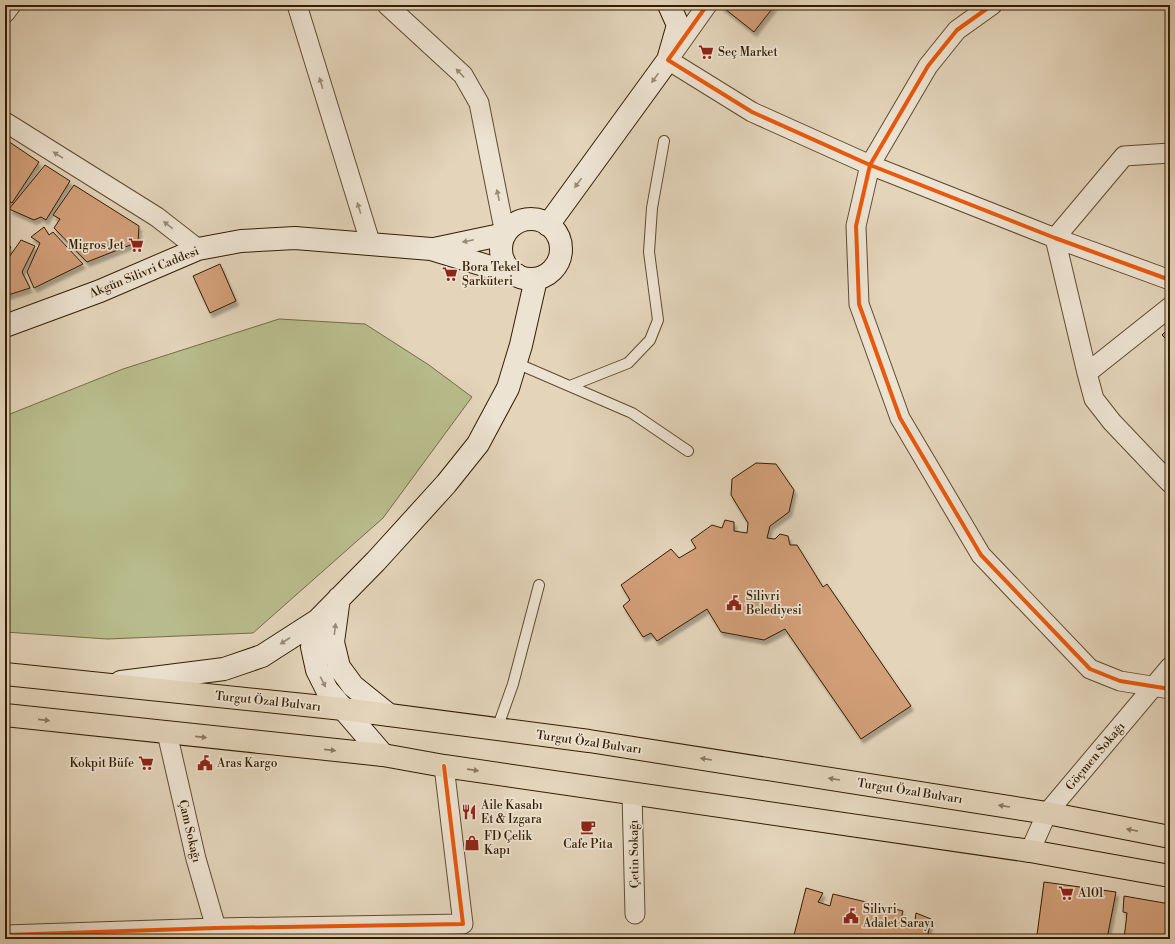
<svg xmlns="http://www.w3.org/2000/svg" width="1175" height="944" font-family="'Libre Bodoni',serif">
<style>
.green{fill:#b8bc8c;stroke:#766c46}
.building{fill:#d29f79;stroke:#341d00;filter:url(#shadow)}
.lines{fill:none;stroke-linecap:round;stroke-linejoin:round}
.lane-casing{stroke:#604b2e;stroke-width:12}
.street-casing{stroke:#604b2e;stroke-width:21}
.secondary-casing{stroke:#341d00;stroke-width:24}
.primary-casing{stroke:#341d00;stroke-width:24}
.lane{stroke:#ede3d2;stroke-width:10}
.street{stroke:#ede3d2;stroke-width:19}
.secondary{stroke:#ede3d2;stroke-width:22}
.primary{stroke:#e3d4ba;stroke-width:22}
.cycleway-casing{stroke:#ede3d2;stroke-width:6}
.cycleway{stroke:#e8590c;stroke-width:4}
.oneway{fill:#9a8a74}
.oneway2{fill:#8c785d}
.labels{text-anchor:middle;stroke-width:3.5;stroke-linejoin:round;paint-order:stroke}
.poi-label{font-size:12px;fill:#341d00;stroke:#ede3d2;text-anchor:start}
.street-label{font-size:12px;fill:#341d00;stroke:#ede3d2}
</style>
<defs>
<filter id="shadow"><feDropShadow dx="2.5" dy="4.5" stdDeviation="1" flood-color="#0004"/></filter>
</defs>
<rect width="100%" height="100%" fill="#e3d4ba"/>
<filter id="stains"><feTurbulence type="fractalNoise" baseFrequency=".005" numOctaves="4"/><feColorMatrix values="0 0 0 0 .2 0 0 0 0 .09 0 0 0 0 .02 0 0 0 .5 -.17"/></filter>
<radialGradient id="worn" r=".72"><stop offset=".6" stop-color="#630" stop-opacity="0"/><stop offset="1" stop-color="#630" stop-opacity=".3"/></radialGradient>
<path class="green" d="M279,319l86,5 64,41 43,32 -89,121 -130,115 -146,6 -102,-7v-216l118,-47z"/>
<path class="building" d="M720,5h55l-21,27z
M5,139l34,23 -27,41 -7,-5z
M45,165l25,16 -24,39 -5,-3 -7,3 -25,-11z
M74,185l65,41 -1,16 -51,20 -33,-34 6,-9 -7,-4z
M44,227l5,8 4,-3 30,32 -49,24 -7,-16 13,-29 -9,-6z
M21,240l14,6 -13,26 8,16 -25,8v-33z
M5,244l6,3 -6,9z
M220,264l16,37 -26,12 -17,-37z
M1170,327v16l-8,-8z
M756,463l20,1 18,26 -5,22 -19,14 -3,12 8,1 5,-5 8,2 2,9h7l26,42 4,-3 84,122 -50,33 -76,-110 -21,11 -43,-8 -14,-23 -50,32 -6,-8 -8,4 -20,-31 7,-6 -9,-15 50,-36 8,9 17,-10 -5,-8 21,-15 10,3 3,-8 9,2v9l13,2 1,-10 -17,-28 1,-16z
M1044,882l72,10 -9,47h-37l-33,-4z
M806,888l17,5 -5,9 12,4 3,-12 70,17 -3,13 14,4 2,-15 15,6 -4,20h-134z
M1124,896l46,8v35h-46l3,-26 -4,-1z"/>
<g class="lines">
<g class="lane-casing">
<path id="lane" d="M516,363l116,50 56,38
M570,386l58,-23 22,-23 8,-20 -9,-68 3,-44 12,-67
M497,729l16,-45 26,-99"/>
</g>
<g class="street-casing">
<path id="street" d="M297,5l74,240
M387,5l76,70 16,28 26,131
M707,5l-39,55 84,52 118,53 185,73 115,42
M992,5l-35,25 -29,36 -58,99 -14,61 3,78 41,114 81,137 109,114 30,12 50,8
M5,13l6,-8
M5,122l152,95 41,32
M1170,153l-46,3 -69,82 32,135 7,26 18,23 58,61
M1087,373l83,-66
M167,733l29,126 20,69
M632,793l3,121
M1030,851l17,-38 123,-146
M5,935l211,-7 247,-4 -19,-158"/>
</g>
<g class="secondary-casing">
<path id="secondary" d="M501 249a30 30 0 1 1 60 0a30 30 0 1 1-60 0Z
M548,225l120,-165 10,-35 -9,-20
M434,249l71,-15
M5,326l95,-35 98,-42 43,-8 54,-3 136,11 86,26
M339,598l-6,44 6,25 14,19 36,29
M121,682l103,-13 38,-13 56,-36
M383,755l-56,-65 -10,-20 -5,-23 6,-27 58,-59 70,-77 32,-40 30,-56 13,-43 15,-66"/>
</g>
<g class="primary-casing">
<path id="primary" d="M5,674l338,35 246,32 458,72 123,24
M5,715l378,40 61,11 586,85 140,25"/>
</g>
<use href="#lane" class="lane"/>
<use href="#street" class="street"/>
<use href="#secondary" class="secondary"/>
<use href="#primary" class="primary"/>
<g class="cycleway-casing">
<path id="cycleway" d="M707,5l-39,55 84,52 118,53 185,73 115,42
M992,5l-35,25 -29,36 -58,99 -14,61 3,78 41,114 81,137 109,114 30,12 50,8
M5,935l211,-7 247,-4 -19,-158"/>
</g>
<use href="#cycleway" class="cycleway"/>
</g>
<defs><path id="oneway-solid" d="M-6-.8H1V-3.2L6.5 0L1 3.2V.8H-6Z"/></defs>
<g class="oneway">
<use href="#oneway-solid" transform="translate(460 73) rotate(-133)"/>
<use href="#oneway-solid" transform="translate(655 78) rotate(126)"/>
<use href="#oneway-solid" transform="translate(321 83) rotate(-107)"/>
<use href="#oneway-solid" transform="translate(58 155) rotate(-148)"/>
<use href="#oneway-solid" transform="translate(578 183) rotate(126)"/>
<use href="#oneway-solid" transform="translate(498 195) rotate(-102)"/>
<use href="#oneway-solid" transform="translate(359 208) rotate(-107)"/>
<use href="#oneway-solid" transform="translate(168 225) rotate(-142)"/>
<use href="#oneway-solid" transform="translate(468 241) rotate(168)"/>
<use href="#oneway-solid" transform="translate(335 629) rotate(-83)"/>
<use href="#oneway-solid" transform="translate(285 641) rotate(147)"/>
<use href="#oneway-solid" transform="translate(323 682) rotate(63)"/>
</g>
<g class="oneway2">
<use href="#oneway-solid" transform="translate(44 720) rotate(6)"/>
<use href="#oneway-solid" transform="translate(201 737) rotate(6)"/>
<use href="#oneway-solid" transform="translate(330 750) rotate(6)"/>
<use href="#oneway-solid" transform="translate(706 759) rotate(-171)"/>
<use href="#oneway-solid" transform="translate(473 770) rotate(8)"/>
<use href="#oneway-solid" transform="translate(834 779) rotate(-171)"/>
<use href="#oneway-solid" transform="translate(1004 806) rotate(-171)"/>
<use href="#oneway-solid" transform="translate(1132 830) rotate(-169)"/>
</g>
<defs>
<g id="supermarket-bare" transform="scale(1.2)"><path d="M-6-5.5h2.5l.6 2H6L4.5 2H-2.5L-4.4-4H-6ZM-1.5 3.2a1.3 1.3 0 1 0 .1 0ZM3 3.2a1.3 1.3 0 1 0 .1 0Z" fill="#8f2418" stroke="#ede3d2" stroke-width="2.5" paint-order="stroke"/></g>
<g id="civic-bare" transform="scale(1.2)"><path d="M-.6-6.5H3V-4.5H.6V-3L4-1V1h2V6H-6V1h2V-1L-.6-3ZM-1.2 2.5V6h2.4V2.5Z" fill="#8f2418" stroke="#ede3d2" stroke-width="2.5" paint-order="stroke"/></g>
<g id="restaurant-bare" transform="scale(1.2)"><path d="M-5-6h1v4h1v-4h1v4h1v-4h1v5L-1.5 .5V6h-2V.5L-5-1ZM5-6V6H3V1.5H1.5Q1.5-4 5-6Z" fill="#8f2418" stroke="#ede3d2" stroke-width="2.5" paint-order="stroke"/></g>
<g id="cafe-bare" transform="scale(1.2)"><path d="M-5.5-4.5H6V0H3Q3 3.5 0 3.5H-2.5Q-5.5 3.5-5.5 0ZM3-3.2v2h1.7v-2ZM-6 4.5H4V6H-6Z" fill="#8f2418" stroke="#ede3d2" stroke-width="2.5" paint-order="stroke"/></g>
<g id="shop-bare" transform="scale(1.2)"><path d="M-5-2.5h2.3a2.7 3.5 0 0 1 5.4 0H5L5.5 6h-11ZM-1.5-2.5h3a1.5 2.3 0 0 0-3 0Z" fill="#8f2418" stroke="#ede3d2" stroke-width="2.5" paint-order="stroke"/></g>
</defs>
<g fill-rule="evenodd">
<use href="#supermarket-bare" x="706" y="52"/>
<use href="#supermarket-bare" x="136" y="245"/>
<use href="#supermarket-bare" x="450" y="274"/>
<use href="#civic-bare" x="734" y="603"/>
<use href="#supermarket-bare" x="146" y="763"/>
<use href="#civic-bare" x="205" y="763"/>
<use href="#restaurant-bare" x="469" y="812"/>
<use href="#cafe-bare" x="588" y="827"/>
<use href="#shop-bare" x="472" y="843"/>
<use href="#supermarket-bare" x="1066" y="893"/>
<use href="#civic-bare" x="851" y="916"/>
</g>
<g class="labels">
<g class="poi-label">
<text x="718" y="56">Seç Market</text>
<text x="124" y="249" text-anchor="end">Migros Jet</text>
<text x="462" y="271">Bora Tekel<tspan x="462" dy="14">Şarküteri</tspan></text>
<text x="746" y="600">Silivri<tspan x="746" dy="14">Belediyesi</tspan></text>
<text x="134" y="767" text-anchor="end">Kokpit Büfe</text>
<text x="217" y="767">Aras Kargo</text>
<text x="481" y="809">Aile Kasabı<tspan x="481" dy="14">Et &amp; Izgara</tspan></text>
<text x="484" y="840">FD Çelik<tspan x="484" dy="14">Kapı</tspan></text>
<text x="588" y="848" text-anchor="middle">Cafe Pita</text>
<text x="1078" y="897">A101</text>
<text x="863" y="913">Silivri<tspan x="863" dy="14">Adalet Sarayı</tspan></text>
</g>
<g class="street-label">
<text transform="translate(144 272) rotate(-22)" y="4">Akgün Silivri Caddesi</text>
<text transform="translate(268 701) rotate(6)" y="4">Turgut Özal Bulvarı</text>
<text transform="translate(589 742) rotate(8)" y="4">Turgut Özal Bulvarı</text>
<text transform="translate(1095 756) rotate(-50)" y="4">Göçmen Sokağı</text>
<text transform="translate(910 791) rotate(9)" y="4">Turgut Özal Bulvarı</text>
<text transform="translate(190 831) rotate(77)" y="4">Çam Sokağı</text>
<text transform="translate(634 854) rotate(-91)" y="4">Çetin Sokağı</text>
</g>
</g>
<rect width="1175" height="944" fill="none" stroke="#e3d4ba" stroke-width="20"/>
<rect x="6" y="6" width="1163" height="932" fill="none" stroke="#341d00" stroke-width="2"/>
<rect x="10" y="10" width="1155" height="924" fill="none" stroke="#341d00"/>
<rect width="100%" height="100%" filter="url(#stains)"/>
<rect width="100%" height="100%" fill="url(#worn)"/>
</svg>
